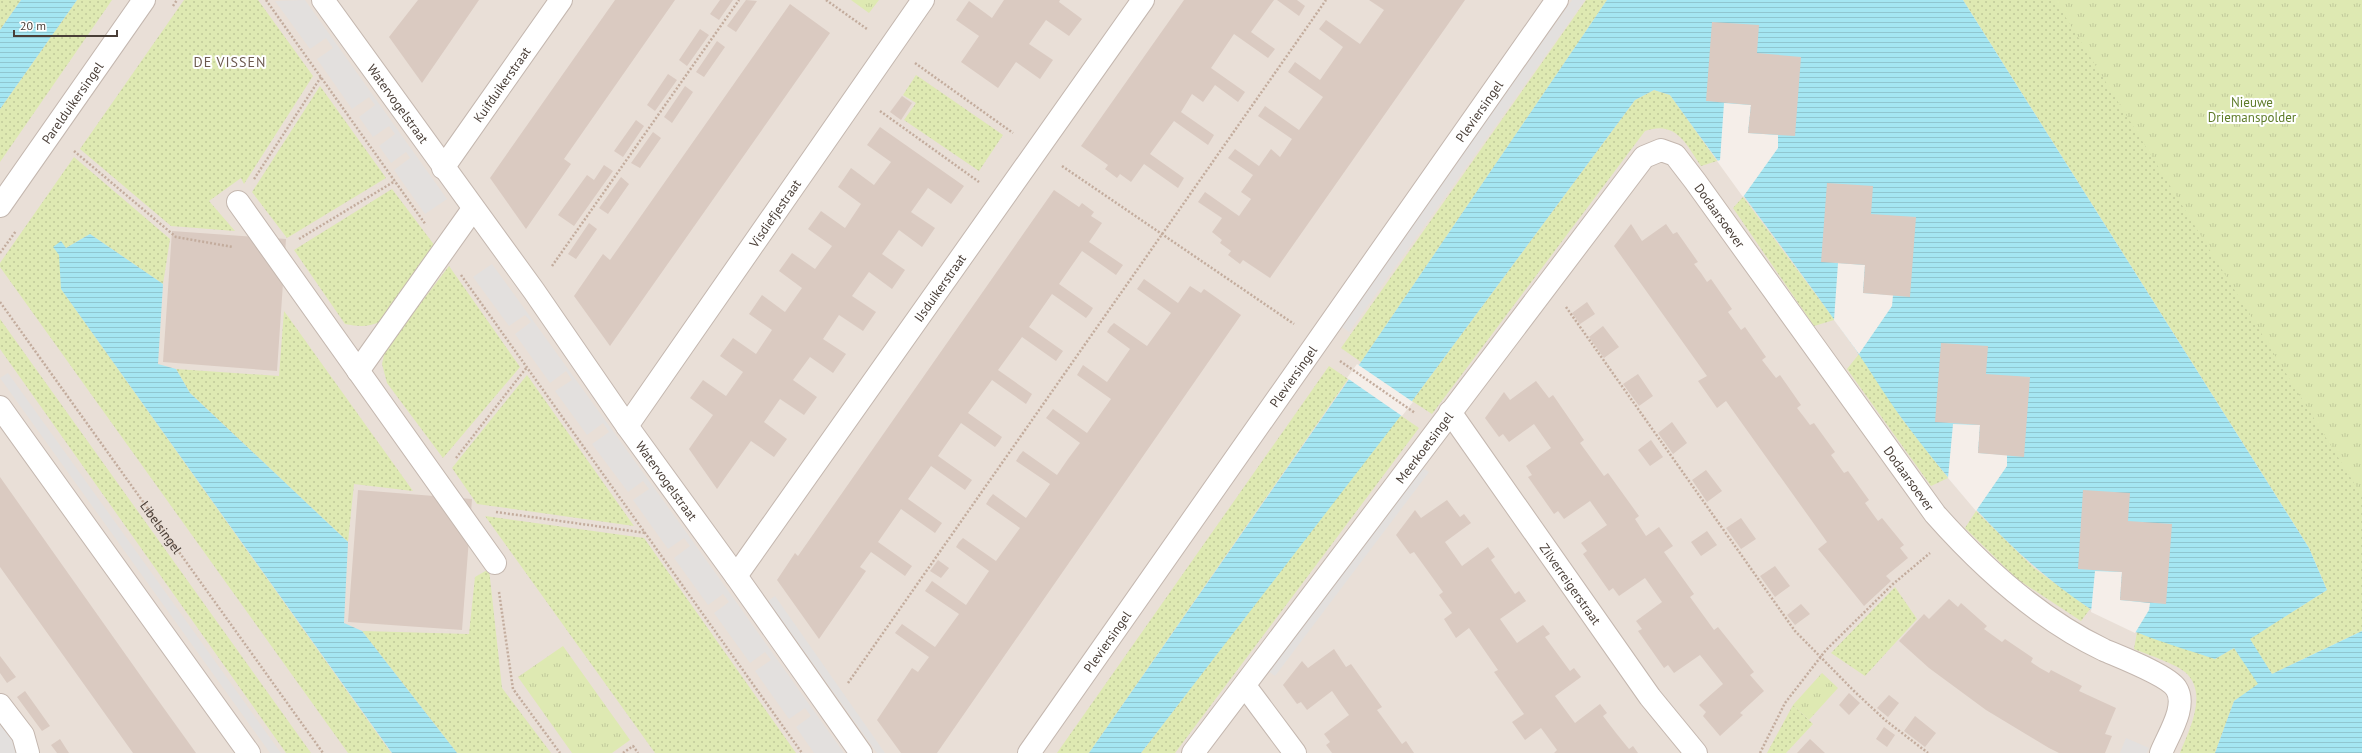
<svg xmlns="http://www.w3.org/2000/svg" width="2362" height="753" font-family="'PT Sans',sans-serif">
<style>
.residential{fill:#e9dfd7}
.grass{fill:url(#grass-dots)}
.park{fill:url(#park-tufts)}
.parking{fill:#e3e0de}
.water{fill:url(#water-rules)}
.pier{fill:#f5eee9}
.building{fill:#dacac1}
.lines{fill:none;stroke-linecap:round;stroke-linejoin:round}
.minor-casing{stroke:#c4b7af;stroke-width:24}
.path{stroke:#c3ac9d;stroke-width:2.5;stroke-dasharray:2 2;stroke-linecap:butt}
.minor{stroke:#fff;stroke-width:22}
.labels{text-anchor:middle;stroke-width:4;stroke-linejoin:round;paint-order:stroke}
.street-label{font-size:13px;fill:#493e37;stroke:#fff}
.park-label{font-size:13px;fill:#5e7c29;stroke:#fff}
.neighbourhood-label{font-size:14px;letter-spacing:1px;fill:#6c594e;stroke:#fff}
</style>
<defs>
<pattern id="grass-dots" width="8" height="8" patternUnits="userSpaceOnUse"><rect width="8" height="8" fill="#dee9b2"/><path d="M2 2h.1M6 6h.1" fill="none" stroke="#c0c99a" stroke-width="1.8" stroke-linecap="round"/></pattern>
<pattern id="park-tufts" width="24" height="20" patternUnits="userSpaceOnUse"><rect width="24" height="20" fill="#dee9b2"/><path d="M3 7l-1-3M5 7V3M7 7l1-3M15 17l-1-3M17 17v-4M19 17l1-3" fill="none" stroke="#c0c99a"/></pattern>
<pattern id="water-rules" width="6" height="5" patternUnits="userSpaceOnUse"><rect width="6" height="5" fill="#a5e6f2"/><path d="M0 2.5h6" fill="none" stroke="#90c6d0"/></pattern>
</defs>
<rect width="100%" height="100%" fill="#f5eee9"/>
<path class="residential" d="M0,0h1852l510,753h-2362z"/>
<path class="grass" d="M0,0h21l-21,30z
M77,0h35l-112,162v-53z
M184,0h74l55,76 -69,108 -3,-6 -32,23 26,30 -64,-5 -91,-77z
M1586,0h21l-246,362 -20,-14z
M1963,0h399v631l-90,43 -23,-35 78,-49 -18,-42z
M916,75l87,60 -24,36 -75,-51 12,-17 -13,-8z
M320,86l66,92 -99,60 -35,-46z
M1654,90l16,5 47,66 -16,5c-15,-22 -25,-46 -56,-35l-213,283 -20,-13 3,-4 220,-297z
M74,157l96,82 -7,45 -73,-50 -24,14 -6,-7 1,48 330,464h-43l-348,-486v-4z
M392,189l43,57 -53,75c-13,6 -22,6 -37,3l-51,-74z
M1743,197l91,122v1l-20,6 -81,-118z
M449,266l71,101 -77,91 -56,-75 -5,-19 3,-14z
M284,311l129,180 -59,-7 -6,58 -158,-149 -14,-24 103,7z
M0,319l311,434h-25l-286,-404z
M1859,354l43,65 46,59 -17,8 -84,-117z
M1329,366l19,13 -259,374h-32z
M527,375l107,151 -157,-22 -25,-36z
M1400,415l19,13 -244,325h-34z
M1976,511l58,57 56,41 -9,12 -64,-42 -52,-51z
M485,516l159,22 152,215h-141z
M489,569l13,119 49,65h-94l-95,-122 107,3 6,-57z
M1895,587l22,32 -52,57 -34,-23z
M2137,632l78,27 19,-11 25,36 -25,17 -19,52h-35c9,-23 29,-60 5,-81 -9,-8 -39,-18 -51,-23z
M1793,705l20,19 -27,29h-19z"/>
<path class="park" d="M851,0h28l-10,13z
M2055,0h307v496z
M563,646l67,94 -18,13h-40l-54,-76z
M1822,673l16,15 -29,32 -16,-15z"/>
<path class="parking" d="M305,0l142,199 -22,15 -31,-44 16,-12 -4,-6 -15,11 -12,-17 16,-12 -6,-8 -16,11 -14,-20 16,-12 -6,-8 -17,12 -35,-50 16,-11 -7,-10 -16,11 -35,-48z
M1572,0h13l-236,332 -8,-6z
M492,264l202,279 150,210h-30l-18,-26 15,-11 -6,-8 -16,11 -34,-48 16,-11 -6,-8 -15,11 -36,-50 15,-11 -6,-8 -15,11 -34,-47 16,-12 -6,-8 -16,11 -35,-49 16,-11 -6,-8 -15,11 -36,-48 17,-12 -6,-9 -16,12 -32,-44 17,-11 -6,-9 -16,12 -35,-49 16,-12 -6,-7 -16,11 -36,-49z
M8,373l273,380h-11l-270,-375z
M1421,467l8,5 -154,204 -7,-5z
M775,596l110,157h-8l-109,-152z
M0,725l21,26 -3,2h-18z
M2126,738l23,10 -2,5h-27z"/>
<path class="water" d="M21,0h56l-77,109v-79z
M1607,0h356l346,548 18,42 -77,49 22,35 90,-43v122h-147l19,-52 24,-17 -24,-36 -19,11c-42,-14 -88,-26 -126,-51 -75,-50 -133,-117 -186,-188 -20,-27 -37,-57 -57,-84 -57,-81 -118,-160 -176,-241l-16,-5 -19,10 -223,301 -271,352h-52l272,-391z
M90,234l73,50 -5,80 18,5 14,24 158,149 -4,81 18,8 95,122h-65l-331,-464 -2,-34 -6,-8 8,-6 5,7z"/>
<path class="pier" d="M1724,103l27,2 -3,28 30,2v13l-35,49 -26,-36 3,-1z
M1838,263l27,2 -2,28 30,2 -1,11 -33,48 -25,-34z
M1357,364l56,38 -11,14 -55,-38z
M1953,424l27,1 -2,28 29,2v11l-31,45 -28,-33z
M2095,571l27,1 -2,28 30,3 -1,7 -14,23 -44,-21z"/>
<path class="building" d="M418,0h61l-57,83 -33,-46z
M615,0h60l-111,159 7,5 -45,65 -36,-51z
M720,0h13l-14,20 -9,-6z
M746,0l11,1 -21,31 -9,-6z
M1004,0h56l-1,2 23,17 -13,17 -23,-16 -17,24 24,16 -13,19 -24,-17 -18,26 -37,-26 18,-26 -23,-16 13,-19 23,17z
M1184,0h90l-23,32 24,17 -7,9 -34,-24 -23,34 34,24 -7,10 -23,-17 -12,17 -11,-8 -11,18 33,23 -6,10 -34,-24 -24,33 34,24 -6,10 -34,-24 -13,18 -11,-8 -3,4 -12,-9 3,-4 -27,-19z
M1277,0h20l8,6 -6,10z
M1369,0h96l-195,278 -27,-18 -3,4 -12,-9 3,-4 -11,-8 2,-3 -10,-8 10,-14 -24,-16 7,-10 34,24 12,-17 -10,-7 12,-17 -25,-17 7,-9 24,17 12,-17 9,8 12,-18 -34,-23 7,-10 34,24 24,-33 -35,-25 7,-10 25,18 23,-33 -24,-18 7,-9 34,24 24,-34z
M790,4l40,29 -220,313 -36,-50 29,-42 7,6z
M1712,22l47,3 -2,28 44,4 -6,79 -47,-3 3,-28 -45,-4z
M700,29l9,6 -22,31 -8,-6z
M717,41l8,6 -21,30 -8,-5z
M668,74l9,6 -22,31 -8,-6z
M685,86l8,6 -21,31 -8,-6z
M902,96l10,7 -11,17 -11,-8z
M636,120l8,6 -21,31 -9,-6z
M880,127l84,59 -13,18 -23,-16 -17,24 24,16 -13,19 -23,-17 -17,24 23,16 -13,19 -23,-17 -17,24 24,16 -13,19 -24,-16 -16,24 23,15 -13,19 -23,-16 -17,23 24,17 -13,18 -24,-16 -16,23 23,17 -13,18 -23,-16 -34,48 -28,-40 24,-34 -23,-17 13,-18 23,16 17,-24 -23,-16 13,-18 23,16 16,-24 -23,-16 13,-19 23,17 17,-24 -23,-17 13,-18 23,16 17,-23 -24,-17 13,-18 24,17 16,-24 -23,-17 13,-19 23,17 17,-23 -24,-17z
M653,132l8,6 -21,30 -9,-5z
M604,165l9,6 -39,55 -16,-11 29,-40 7,5z
M621,177l8,7 -21,30 -9,-6z
M1827,183l46,3 -2,28 45,3 -6,80 -47,-4 2,-28 -44,-3z
M1054,190l25,17 3,-4 12,9 -3,4 11,7 -13,19 34,23 -7,10 -34,-24 -23,33 34,24 -3,5 -4,5 -34,-24 -23,33 34,24 -7,10 -34,-24 -24,33 34,24 -6,10 -34,-24 -24,33 34,24 -3,5 -4,5 -34,-24 -23,33 34,24 -7,10 -34,-24 -23,33 34,24 -7,10 -34,-24 -23,33 34,24 -7,10 -34,-24 -11,15 6,4 -47,68 -42,-59 18,-27 3,3z
M589,223l8,6 -21,30 -8,-5z
M1631,224l11,17 24,-17 7,10 4,-2 21,30 -4,2 7,9 6,9 4,-3 21,30 -4,3 13,18 4,-3 21,30 -4,3 14,18 4,-3 21,30 -4,3 7,9 6,8 4,-2 21,29 -4,3 13,18 4,-2 21,29 -4,3 13,18 4,-3 22,27 -4,3 8,10 -22,18 5,5 -27,25 -46,-57 9,-7 -101,-141 -9,7 -19,-27 9,-5 -93,-130z
M172,231l114,8 -9,132 -114,-9z
M1144,279l34,24 12,-17 11,7 3,-4 37,26 -304,438h-36l-24,-33 35,-52 6,4 11,-15 -34,-24 7,-9 33,23 24,-33 -34,-23 7,-10 34,24 23,-34 -33,-24 3,-5 4,-4 33,23 24,-33 -34,-24 3,-5 4,-5 33,24 24,-34 -34,-23 3,-5 4,-5 34,24 11,-16 12,-16 -34,-25 7,-9 34,24 24,-34 -34,-24 6,-10 24,17 23,-33 -23,-17 3,-5 4,-4 33,23 24,-33 -34,-24z
M1587,302l8,12 -15,10 -8,-11z
M1603,326l16,21 -15,11 -15,-21z
M1941,343l47,3 -2,28 44,3 -6,80 -46,-4 2,-28 -45,-3z
M1638,374l15,22 -14,10 -16,-22z
M1536,381l13,17 4,-3 31,45 -4,3 24,33 4,-3 31,43 -4,3 11,17 13,-9 14,19 -9,6 30,42 -4,3 24,33 4,-3 36,45 -4,3 14,16 -24,22 3,2 -23,21 -17,-20 3,-4 -7,-7 24,-21 -23,-29 -26,18 -6,-8 -4,3 -26,-37 4,-2 -6,-8 26,-19 -17,-24 -26,18 -6,-8 -4,3 -26,-37 4,-3 -6,-8 26,-18 -17,-24 -26,18 -6,-8 -4,3 -26,-37 4,-2 -6,-9 25,-18 -17,-24 -25,18 -6,-8 -4,3 -14,-19 19,-26 6,8z
M1672,422l15,21 -14,11 -15,-21z
M1651,440l12,17 -13,9 -12,-16z
M1706,470l16,21 -15,11 -15,-22z
M0,477l150,212 46,64h-63l-65,-91 -68,-95z
M358,490l114,9 -10,131 -114,-8z
M2083,490l47,3 -2,28 44,3 -6,80 -46,-4 2,-28 -44,-3z
M1447,500l13,17 4,-3 7,9 -26,19 17,24 26,-19 7,10 -4,3 24,34 4,-3 7,10 -26,18 17,24 26,-18 7,9 -5,3 25,34 4,-3 7,9 -26,19 20,27 25,-19 7,9 -4,3 13,17 13,16 4,-3 5,7h-84l3,-3 -16,-22 -16,12 -13,-18 12,-8 -30,-42 4,-2 -29,-42 -13,10 -12,-19 8,-6 -13,-18 4,-3 -29,-40 -4,2 -14,-19 19,-25 6,8z
M1741,518l15,21 -15,10 -15,-21z
M1707,531l10,14 -16,11 -10,-14z
M938,560l11,8 -8,10 -11,-7z
M1775,566l15,20 -15,11 -15,-21z
M1949,599l9,8 3,-4 26,23 -3,3 18,13 3,-3 28,19 -2,4 9,6 9,5 2,-3 31,16 -3,5 37,17 -11,26 7,2 -7,17h-46l-10,-5 -63,-38 -57,-42 -30,-27 25,-27 5,5z
M1801,604l9,10 -15,11 -8,-10z
M1334,649l12,18 5,-3 31,43 -5,3 25,34 4,-3 8,12h-82l-6,-8 4,-3 -6,-8 25,-19 -8,-11 -9,-13 -25,19 -6,-8 -4,2 -14,-19 19,-24 6,7z
M0,656l16,21 -9,6 -7,-10z
M25,691l25,35 -8,5 -25,-34z
M1849,693l11,10 -11,12 -10,-10z
M1889,695l10,8 -11,14 -11,-9z
M1915,716l21,17 -11,14 -21,-16z
M1884,727l11,8 -8,12 -11,-8z
M60,739l9,14h-12l-6,-8z
M1810,739l15,14h-28z"/>
<g class="lines">
<g class="minor-casing">
<g id="minor">
<path id="s2" d="M323,0l211,291 93,135 109,150 125,177"/>
<path id="s3" d="M443,168l118,-168"/>
<path d="M238,202l257,361"/>
<path id="s4" d="M0,206l144,-206"/>
<path d="M358,371l115,-162"/>
<path d="M0,407l249,346"/>
<path id="s5" d="M1450,412l200,285 46,56"/>
<path id="s6" d="M627,426l296,-426"/>
<path id="s7" d="M736,576l407,-576"/>
<path d="M1245,686l50,67"/>
<path d="M0,705l23,30 5,18"/>
<path id="s8" d="M1029,753l528,-753"/>
<path id="s9" d="M1193,753l451,-596 17,-7 14,5 20,26 240,333c47,53 104,105 169,136 16,7 63,25 72,38 12,18 -8,47 -15,65"/>
</g>
</g>
<g class="path">
<path d="M266,0l160,225"/>
<path d="M826,0l41,29"/>
<path d="M173,6l4,-6"/>
<path d="M915,63l98,70"/>
<path d="M880,111l99,71"/>
<path d="M74,151l102,86 57,10"/>
<path d="M1062,166l232,158"/>
<path d="M254,179l67,-102"/>
<path d="M299,239l96,-58"/>
<path d="M0,253l16,-22"/>
<path d="M552,266l187,-266"/>
<path d="M461,275l341,478"/>
<path id="s1" d="M0,302l323,451"/>
<path d="M1566,307l229,324 59,60 31,29 43,33"/>
<path d="M1340,361l75,52"/>
<path d="M456,458l71,-91"/>
<path d="M496,512l150,21"/>
<path d="M499,592l14,97 47,64"/>
<path d="M848,683l478,-683"/>
<path d="M623,753l10,-7 5,7"/>
<path d="M1760,753l25,-50 41,-53 67,-66 37,-31"/>
</g>
<use href="#minor" class="minor"/>
</g>
<g class="labels">
<g class="street-label">
<text dy="5" stroke="none"><textPath href="#s3" startOffset="102">Kuifduikerstraat</textPath></text>
<text dy="5" stroke="none"><textPath href="#s4" startOffset="126">Parelduikersingel</textPath></text>
<text dy="5" stroke="none"><textPath href="#s2" startOffset="128">Watervogelstraat</textPath></text>
<text dy="5" stroke="none"><textPath href="#s8" startOffset="784">Pleviersingel</textPath></text>
<text dy="5" stroke="none"><textPath href="#s6" startOffset="259">Visdiefjestraat</textPath></text>
<text dy="5" stroke="none"><textPath href="#s9" startOffset="856">Dodaarsoever</textPath></text>
<text dy="5" stroke="none"><textPath href="#s7" startOffset="353">IJsduikerstraat</textPath></text>
<text dy="5" stroke="none"><textPath href="#s8" startOffset="460">Pleviersingel</textPath></text>
<text dy="5" stroke="none"><textPath href="#s9" startOffset="383">Meerkoetsingel</textPath></text>
<text dy="5" stroke="none"><textPath href="#s9" startOffset="1180">Dodaarsoever</textPath></text>
<text dy="5" stroke="none"><textPath href="#s2" startOffset="591">Watervogelstraat</textPath></text>
<text dy="5" stroke="none"><textPath href="#s1" startOffset="277">Libelsingel</textPath></text>
<text dy="5" stroke="none"><textPath href="#s5" startOffset="210">Zilverreigerstraat</textPath></text>
<text dy="5" stroke="none"><textPath href="#s8" startOffset="136">Pleviersingel</textPath></text>
</g>
<g class="park-label">
<text x="2252" y="107">Nieuwe<tspan x="2252" dy="15">Driemanspolder</tspan></text>
</g>
<g class="neighbourhood-label">
<text x="230" y="67">DE VISSEN</text>
</g>
</g>
<path d="M14 30v6h103v-6" fill="none" stroke="#493e37" stroke-width="2"/>
<text x="20" y="30" font-size="12" fill="#493e37" stroke="#ffffff" stroke-width="3" paint-order="stroke">20 m</text>
</svg>
